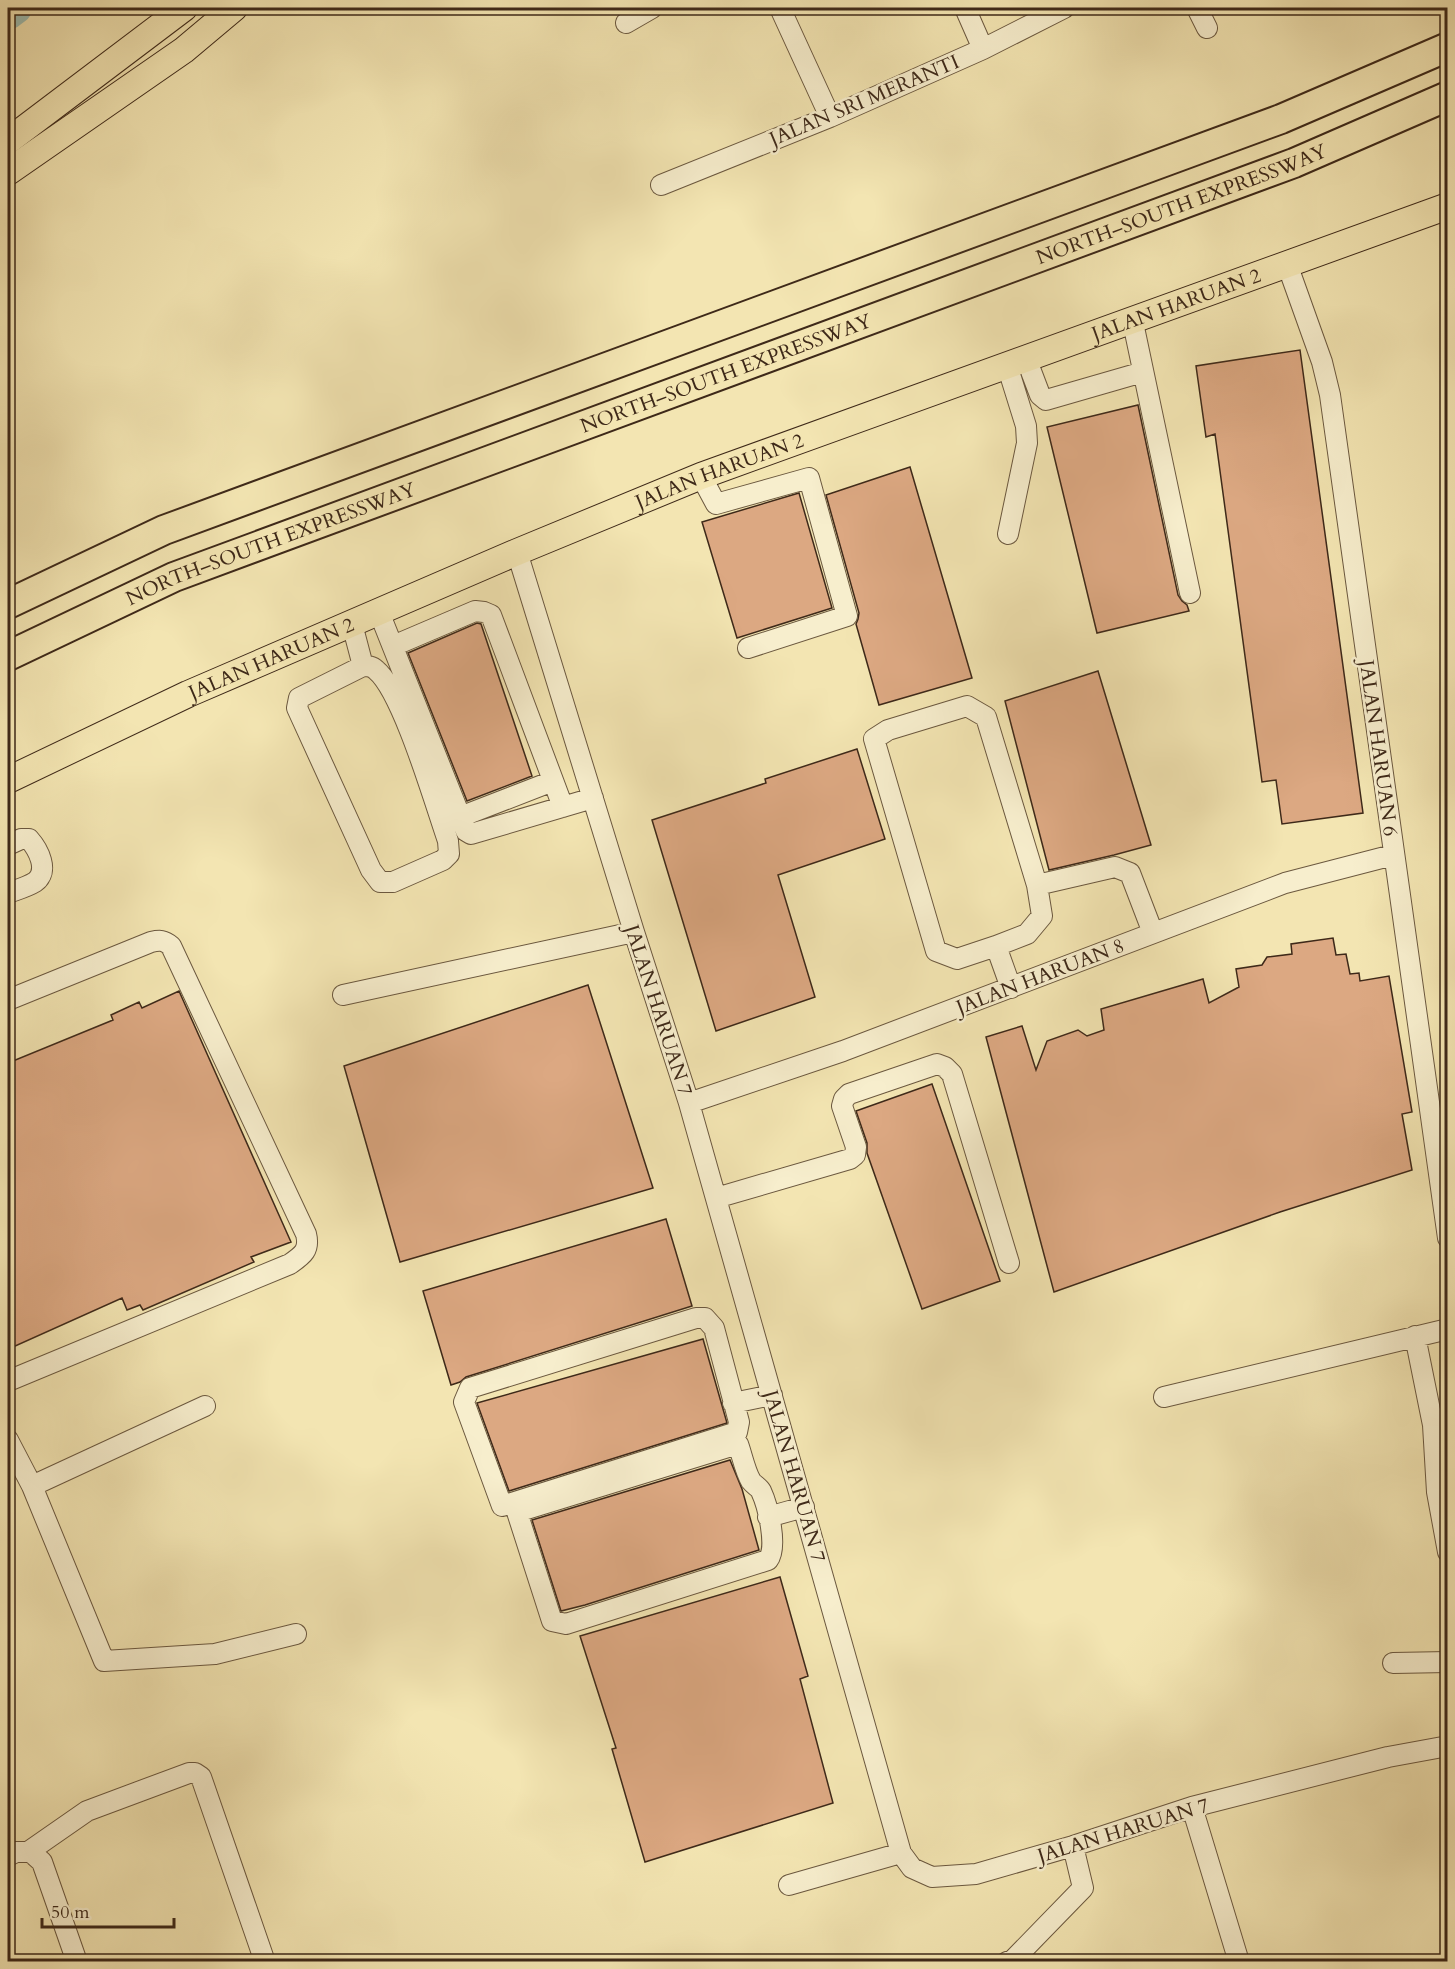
<svg xmlns="http://www.w3.org/2000/svg" width="1455" height="1969" font-family="Cardo,serif">
<style>
.lines{fill:none;stroke-linecap:round;stroke-linejoin:round}
.river{stroke:#9dbeb3;stroke-width:32}
.building{fill:#dca882;stroke:#3e2919;stroke-width:1.5}
.minor-casing{stroke:#6b583f;stroke-width:22}
.major-casing{stroke:#3e2919;stroke-width:28}
.highway-casing{stroke:#3e2919;stroke-width:32}
.minor{stroke:#f7eecd;stroke-width:20}
.major{stroke:#f3e5b2;stroke-width:26}
.highway{stroke:#f3e5b2;stroke-width:28}
.labels{text-anchor:middle;stroke-width:5;stroke-linejoin:round;paint-order:stroke}
.street-label{font-size:20px;fill:#3e2919;stroke:#f7eecd}
</style>
<rect width="100%" height="100%" fill="#f3e5b2"/>
<filter id="stains"><feTurbulence type="fractalNoise" baseFrequency=".00333" numOctaves="4"/><feColorMatrix values="0 0 0 0 .2 0 0 0 0 .09 0 0 0 0 .02 0 0 0 .5 -.17"/></filter>
<radialGradient id="worn" r=".72"><stop offset=".6" stop-color="#630" stop-opacity="0"/><stop offset="1" stop-color="#630" stop-opacity=".3"/></radialGradient>
<g class="lines">
<path class="river" d="M8,14l8,-6"/>
</g>
<path class="building" d="M1300,350l63,463 -81,11 -6,-44 -14,2 -47,-348 -9,3 -10,-71z
M1138,405l40,190 4,6 5,4 2,6 -92,22 -50,-206z
M910,467l62,211 -93,27 -23,-81 2,-5 1,-6 -33,-118z
M799,493l33,115 -95,30 -35,-116z
M477,623l4,1 51,152 -65,25 -59,-148z
M1098,671l53,174 -37,10 -65,15 -44,-169z
M857,749l28,90 -107,36 37,122 -99,34 -64,-211 114,-37 -1,-4z
M1333,938l3,17 10,-1 4,20 9,-1 1,8 29,-5 23,136 -10,2 10,56 -132,42 -226,80 -68,-255 36,-11 14,44 11,-29 31,-11 9,6 17,-6 -3,-21 102,-30 6,24 30,-16 -3,-18 26,-4 5,-8 25,-3 -1,-10z
M588,985l65,203 -253,74 -56,-196z
M179,991l112,251 -40,15 3,5 -111,48 -3,-5 -13,5 -5,-12 -109,49 -5,-13v-271l105,-43 -2,-5 28,-13 3,6z
M932,1084l68,197 -78,28 -55,-156v-10l-11,-32z
M666,1219l26,87 -226,71 -6,5 -9,3 -28,-94z
M703,1339l24,84 -218,68 -32,-88z
M730,1460l12,29 17,61 -174,55 -24,6 -29,-91z
M780,1577l28,99 -8,3 33,124 -188,59 -33,-113 4,-1 -36,-112z"/>
<g class="lines">
<g class="minor-casing">
<path id="minor" d="M780,8l50,109
M965,8l18,41
M1197,8l10,20
M626,23l26,-15
M661,185l169,-68 153,-68 81,-41
M1287,264l35,98 8,33 118,843
M1132,318l58,275
M1026,358l14,37 6,5 97,-28
M1007,365l19,61 1,17 -19,91
M701,476l15,28 93,-26 38,138 -99,32
M517,552l117,380 55,171 212,750 11,15 20,9 44,-3 97,-28 119,-39 196,-50 60,-11
M379,612l87,219 5,3 122,-36
M352,624l11,42
M393,646l82,-35 9,1 7,3 72,192
M363,666c5,0 9,0 13,4 27,22 59,134 72,171l1,13 -6,6 -50,22h-13l-9,-12 -74,-162 2,-10z
M460,817l93,-36
M8,845l13,-6h8c9,10 21,32 6,43 -8,5 -19,8 -27,11
M996,946l31,-12 15,-18 -5,-31
M1011,988l-15,-42 -39,13 -21,-8 -62,-212 14,-9 79,-24 19,11 51,168 78,-18 15,6 23,60
M343,995l291,-63
M8,1000l143,-58c9,-2 13,-2 20,4l135,288c4,16 -3,21 -16,30l-282,117
M689,1103l154,-52 442,-168 108,-28
M716,1198l134,-39 5,-4 1,-8 -14,-41 2,-7 5,-5 88,-30 8,3 7,7 57,189
M696,1318h9l9,10 25,94 -2,10 -235,74 -38,-104 6,-14z
M1415,1336l18,89 4,67 11,60
M1164,1397l284,-68
M733,1403l39,-8
M205,1406l-173,80 72,175 111,-7 81,-20
M8,1440l24,46
M738,1444c4,11 7,27 13,37 3,4 8,6 10,10 7,15 17,56 7,69l-202,64 -14,-3 -35,-109z
M768,1517l36,-10
M1393,1663l55,-1
M1192,1807l47,155
M28,1852l4,1 10,9 35,100
M8,1856l8,-4h12l59,-41 102,-38h6l6,4 64,185
M789,1885l112,-32
M1007,1962l6,-2 70,-72 -10,-42"/>
</g>
<g class="major-casing">
<g id="major">
<path d="M8,141l176,-133"/>
<path d="M8,172l176,-122 50,-42"/>
<path id="s1" d="M8,780l180,-86 329,-142 184,-76 747,-270"/>
</g>
</g>
<g class="highway-casing">
<g id="highway">
<path d="M8,604l156,-74 1117,-411 167,-72"/>
<path id="s2" d="M8,656l166,-79 1120,-414 154,-67"/>
</g>
</g>
<use href="#minor" class="minor"/>
<use href="#major" class="major"/>
<use href="#highway" class="highway"/>
</g>
<g class="labels">
<g class="street-label">
<text transform="translate(864 100) rotate(-23)" y="7">JALAN SRI MERANTI</text>
<text dy="7" stroke="none"><textPath href="#s2" startOffset="1258">NORTH–SOUTH EXPRESSWAY</textPath></text>
<text dy="7" stroke="none"><textPath href="#s1" startOffset="1262">JALAN HARUAN 2</textPath></text>
<text dy="7" stroke="none"><textPath href="#s2" startOffset="772">NORTH–SOUTH EXPRESSWAY</textPath></text>
<text dy="7" stroke="none"><textPath href="#s1" startOffset="776">JALAN HARUAN 2</textPath></text>
<text dy="7" stroke="none"><textPath href="#s2" startOffset="286">NORTH–SOUTH EXPRESSWAY</textPath></text>
<text dy="7" stroke="none"><textPath href="#s1" startOffset="290">JALAN HARUAN 2</textPath></text>
<text transform="translate(1379 748) rotate(82)" y="7">JALAN HARUAN 6</text>
<text transform="translate(1040 976) rotate(-21)" y="7">JALAN HARUAN 8</text>
<text transform="translate(659 1010) rotate(72)" y="7">JALAN HARUAN 7</text>
<text transform="translate(795 1476) rotate(74)" y="7">JALAN HARUAN 7</text>
<text transform="translate(1123 1830) rotate(-17)" y="7">JALAN HARUAN 7</text>
</g>
</g>
<rect width="1455" height="1969" fill="none" stroke="#f3e5b2" stroke-width="30"/>
<rect x="9" y="9" width="1437" height="1951" fill="none" stroke="#3e2919" stroke-width="3"/>
<rect x="15" y="15" width="1425" height="1939" fill="none" stroke="#3e2919" stroke-width="1.5"/>
<path d="M42 1918v9h132v-9" fill="none" stroke="#3e2919" stroke-width="3"/>
<text x="51" y="1918" font-size="18" fill="#3e2919" stroke="#f7eecd" stroke-width="4.5" paint-order="stroke">50 m</text>
<rect width="100%" height="100%" filter="url(#stains)"/>
<rect width="100%" height="100%" fill="url(#worn)"/>
</svg>
